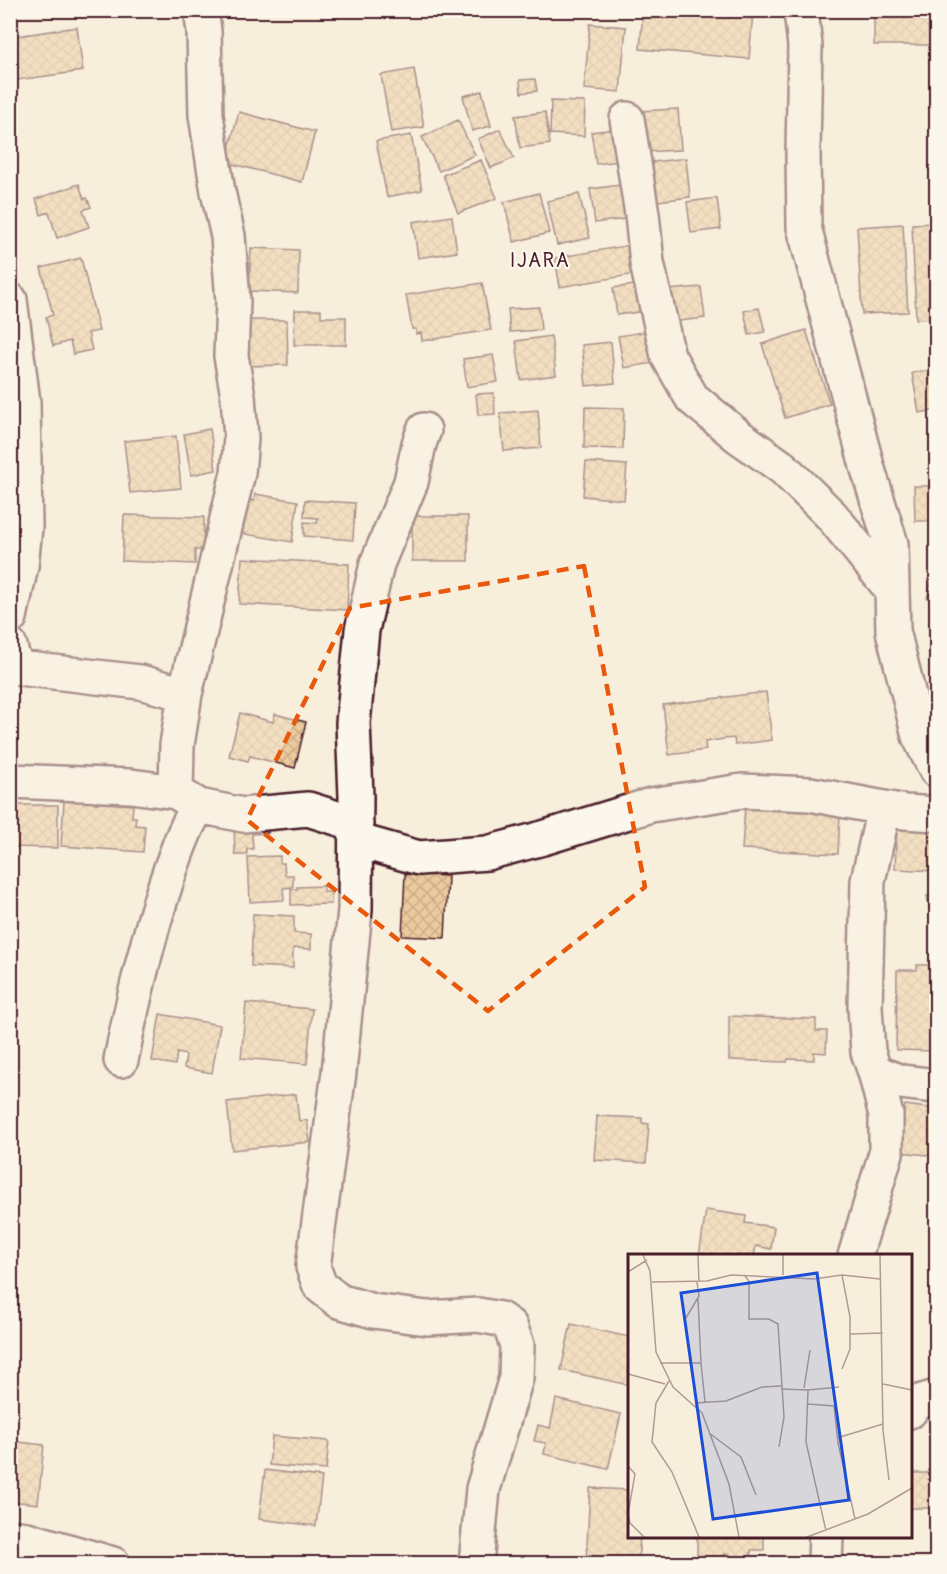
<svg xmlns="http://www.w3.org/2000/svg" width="947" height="1574" font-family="Pangolin,sans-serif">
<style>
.building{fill:url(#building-cross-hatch);stroke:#4a1f2b;stroke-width:1.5}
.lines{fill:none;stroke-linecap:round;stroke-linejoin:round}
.minor-casing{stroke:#4a1f2b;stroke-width:38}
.minor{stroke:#fbf7ec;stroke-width:33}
.marked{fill:none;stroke:#e8590c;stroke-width:4.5;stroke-dasharray:12 8;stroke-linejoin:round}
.labels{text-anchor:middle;stroke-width:4.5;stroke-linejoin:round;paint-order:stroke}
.quarter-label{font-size:20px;letter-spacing:1.5px;fill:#4a1f2b;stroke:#fbf7ec}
.inset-road{fill:none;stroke:#b29b95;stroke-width:1.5}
.view{fill:#1d4ed8;fill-opacity:0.15;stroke:#1d4ed8;stroke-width:3}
.inset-edge{fill:none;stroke:#4a1f2b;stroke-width:3}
</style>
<defs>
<pattern id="building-cross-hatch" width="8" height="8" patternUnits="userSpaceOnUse" patternTransform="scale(1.5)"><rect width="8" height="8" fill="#ebca9d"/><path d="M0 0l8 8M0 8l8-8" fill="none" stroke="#cbad87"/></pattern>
</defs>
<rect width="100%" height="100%" fill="#f8eedc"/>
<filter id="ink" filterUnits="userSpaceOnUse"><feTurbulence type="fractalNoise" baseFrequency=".0167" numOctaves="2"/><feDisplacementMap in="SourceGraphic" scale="12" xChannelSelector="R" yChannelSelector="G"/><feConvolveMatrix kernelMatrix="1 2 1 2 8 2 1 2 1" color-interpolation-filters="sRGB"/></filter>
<g filter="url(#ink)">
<path class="building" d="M643,10h86l24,2 -4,47 -109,-10z
M874,10h62v35h-62z
M590,24l36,3 -6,65 -36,-3z
M77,27l6,44 -73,10v-44z
M414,69l10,58 -33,5 -10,-57z
M535,79l2,12 -16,2 -1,-13z
M482,91l9,35 -19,5 -9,-35z
M551,101l34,1 -1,34 -34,-2z
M678,109l3,41 -41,2 -2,-41z
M239,112l76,20 -13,50 -77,-20z
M545,112l5,32 -30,4 -5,-32z
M458,120l17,35 -36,16 -17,-34z
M624,128l4,32 -32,4 -5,-32z
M500,129l14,29 -23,10 -13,-29z
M411,135l11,55 -35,7 -11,-56z
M686,158l4,39 -40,5 -4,-39z
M481,160l16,38 -39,15 -15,-38z
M79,184l5,15 3,-1 4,9 -8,3 6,17 -32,11 -8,-26 -8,3 -5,-16z
M628,184l4,34 -37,5 -5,-34z
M539,193l10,40 -35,9 -10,-40z
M579,194l11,44 -33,7 -10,-44z
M717,198l4,31 -30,4 -4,-31z
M452,216l5,36 -39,6 -5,-36z
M936,223v95l-20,1 -4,-95z
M903,224l5,88 -46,2 -5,-87z
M636,244l6,29 -82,14 -5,-29z
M251,248l48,2 -1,43 -49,-2z
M81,258l18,73 -11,2 4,17 -19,4 -3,-13 -17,5 -7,-29 7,-2 -12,-47z
M482,283l9,47 -69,11 -1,-8 -5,1v-5h-4l-6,-34z
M642,284l4,27 -29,4 -4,-27z
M701,287l4,31 -35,4 -3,-32z
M539,307l2,23 -31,2 -2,-23z
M759,308l6,24 -16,3 -5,-24z
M295,310h26v7h25v28h-52z
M244,320h43l1,45 -43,1z
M655,330l5,32 -36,6 -6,-32z
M806,330l24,74 -45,14 -23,-74z
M551,336l5,39 -35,5 -5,-39z
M611,342l4,41 -29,3 -4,-41z
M493,355l5,27 -31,5 -4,-28z
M936,369v41l-17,3 -7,-40z
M494,393l1,21 -17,1 -2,-21z
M585,407l39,1 -1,41 -39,-1z
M538,410l3,38 -37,3 -4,-38z
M210,429l6,41 -25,5 -7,-41z
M176,436l5,52 -51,5 -6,-52z
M586,462l41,3 -3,35 -41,-4z
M914,486h22v41h-3v-6h-18z
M255,494l43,7 -6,41 -53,-9 6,-34 9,2z
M305,500l50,3 -2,37 -49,-4v-14l13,1 1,-5 -14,-1z
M124,515l80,2 -1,33h-8v14l-73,-3z
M412,516h56v45h-56z
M242,558l107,6 -2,46 -108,-6z
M936,565v36l-9,-3z
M766,692l6,48 -37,5 -1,-7 -10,1 -19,3 1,8 -37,5 -6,-50z
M240,713l33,9 2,-8 31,8 -11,46 -45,-12 -2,5 -19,-5z
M64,800l69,5 -1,12h4l-1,8 10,1 -2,26 -82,-6z
M10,805h48v43l-48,-1z
M810,805v7l30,2 -2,40 -96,-5 3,-43z
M897,821l39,2v48l-41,-2z
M267,822l1,11 -16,1 1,15h-6v6h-12l-1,-31z
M280,856v7h4l1,12h8v12l-10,1 1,12 -34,2 -2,-45z
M405,874l43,2 -3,62 -43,-2z
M324,886v6h7v12l-40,1v-16h6v-2z
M936,894v45l-9,-43z
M253,914l41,2v17l17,1v15l-18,-1v20l-42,-2z
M917,965h19v86l-40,-1 1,-80h20z
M246,1003l66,6 -5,55 -66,-6z
M160,1014l60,11 -8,48 -28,-5 2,-13 -9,-2 -2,12 -23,-4z
M729,1016l87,3v12h11l-1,22 -12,-1v8l-26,-1 -1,3 -58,-2z
M296,1094l3,27 8,-1 3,22 -78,8 -5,-48z
M905,1105l31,4v47l-36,-4z
M597,1116l45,2v5l7,1 -3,39 -52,-3z
M706,1210l40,6 -1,7 29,4 -3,22 -15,-3 -2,10h-55z
M571,1324l58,13v48l-68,-15z
M556,1399l65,15 -13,55 -64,-15 2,-11 -12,-2 4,-16 12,3z
M272,1436l57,5 -3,29 -57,-5z
M10,1441l34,4 -6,59 -28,-3z
M265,1470l57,7 -6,49 -57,-7z
M910,1473h23l-1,10h4v25h-26z
M590,1488l39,2v46h11l-2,28h-52z
M697,1536h67v14h-13v8h-21v-4h-6v6l-27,-1z"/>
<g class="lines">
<g class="minor-casing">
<path id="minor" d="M201,10l3,21 2,84 12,77 10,44 5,65 -2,55 7,40 3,42 -3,35 -53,221 -8,51 -1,47 23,14 44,9 65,-6 48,15
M801,10l4,36 -2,106 1,75 63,239 24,78 2,87 26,105 17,34
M627,119l15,95 5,49 21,93 24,42 46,38 45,32 48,47 61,75
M10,300l13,102 2,125 -4,39 -11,51
M424,430l-5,14 -8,38 -34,82 -15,66 -9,93 3,73 -1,114 -16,162 -26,195 7,19 19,15 34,10 54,7 51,-3 22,4 10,7 7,19 -1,33 -33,111 -7,75
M10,646l2,9 7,13 121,14 45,12
M10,781l121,5 45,6
M884,808l-16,73 -3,126 3,45 7,20 26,10 35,4
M356,840l63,18 68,-5 56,-15 108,-33 91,-14 68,3 95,18 31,2
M121,1060c13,-65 28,-129 50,-192 8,-22 15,-43 28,-62
M855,1256l31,-103v-38l-11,-43
M910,1411l6,-8 20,-6
M10,1537l17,2 86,25
M825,1564l1,-28"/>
</g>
<use href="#minor" class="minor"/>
</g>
</g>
<path d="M0 0H947V1574H0ZM584,566l61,321 -157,124 -241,-191 103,-212z" fill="#f8eedc" fill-opacity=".55" fill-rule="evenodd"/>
<path class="marked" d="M584,566l61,321 -157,124 -241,-191 103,-212z"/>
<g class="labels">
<g class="quarter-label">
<text x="540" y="267">IJARA</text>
</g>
</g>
<g transform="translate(628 1254)">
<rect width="284" height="284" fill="#f8eedc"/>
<path class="inset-road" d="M15,1l7,16 6,81 17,35 29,26 27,71 10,53M70,1l1,27M155,1v20M252,1l3,175 6,50M0,18l19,-12M116,21l5,6v38h20l9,5 6,93 -5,30M24,28l55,-1 24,-6 83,4 28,-4 38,4M70,45l3,64M58,64l13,-22 -2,-14M222,80l33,-1M32,109h41l4,39M214,115l8,-20v-32l-8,-42M0,120l37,10M41,127l-13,22 -4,39 20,30 27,65M255,130l29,6M176,134l6,-38M153,135l27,1 -2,52 20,89M180,136l31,-3M67,149l31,-2 36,-14 19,-1M180,150l26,2 4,37 17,76M81,179l32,24 15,38M209,184l46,-14M0,212l7,8 -7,40 2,9 14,14M179,283l61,-23 44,-26"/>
<path class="view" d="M189,19l32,227 -136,19 -32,-226z"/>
<rect width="284" height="284" class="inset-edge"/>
</g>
<rect width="947" height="1574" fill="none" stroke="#fbf7ec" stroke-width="36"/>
<rect x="18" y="18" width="911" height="1538" fill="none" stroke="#4a1f2b" stroke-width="2" filter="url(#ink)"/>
</svg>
